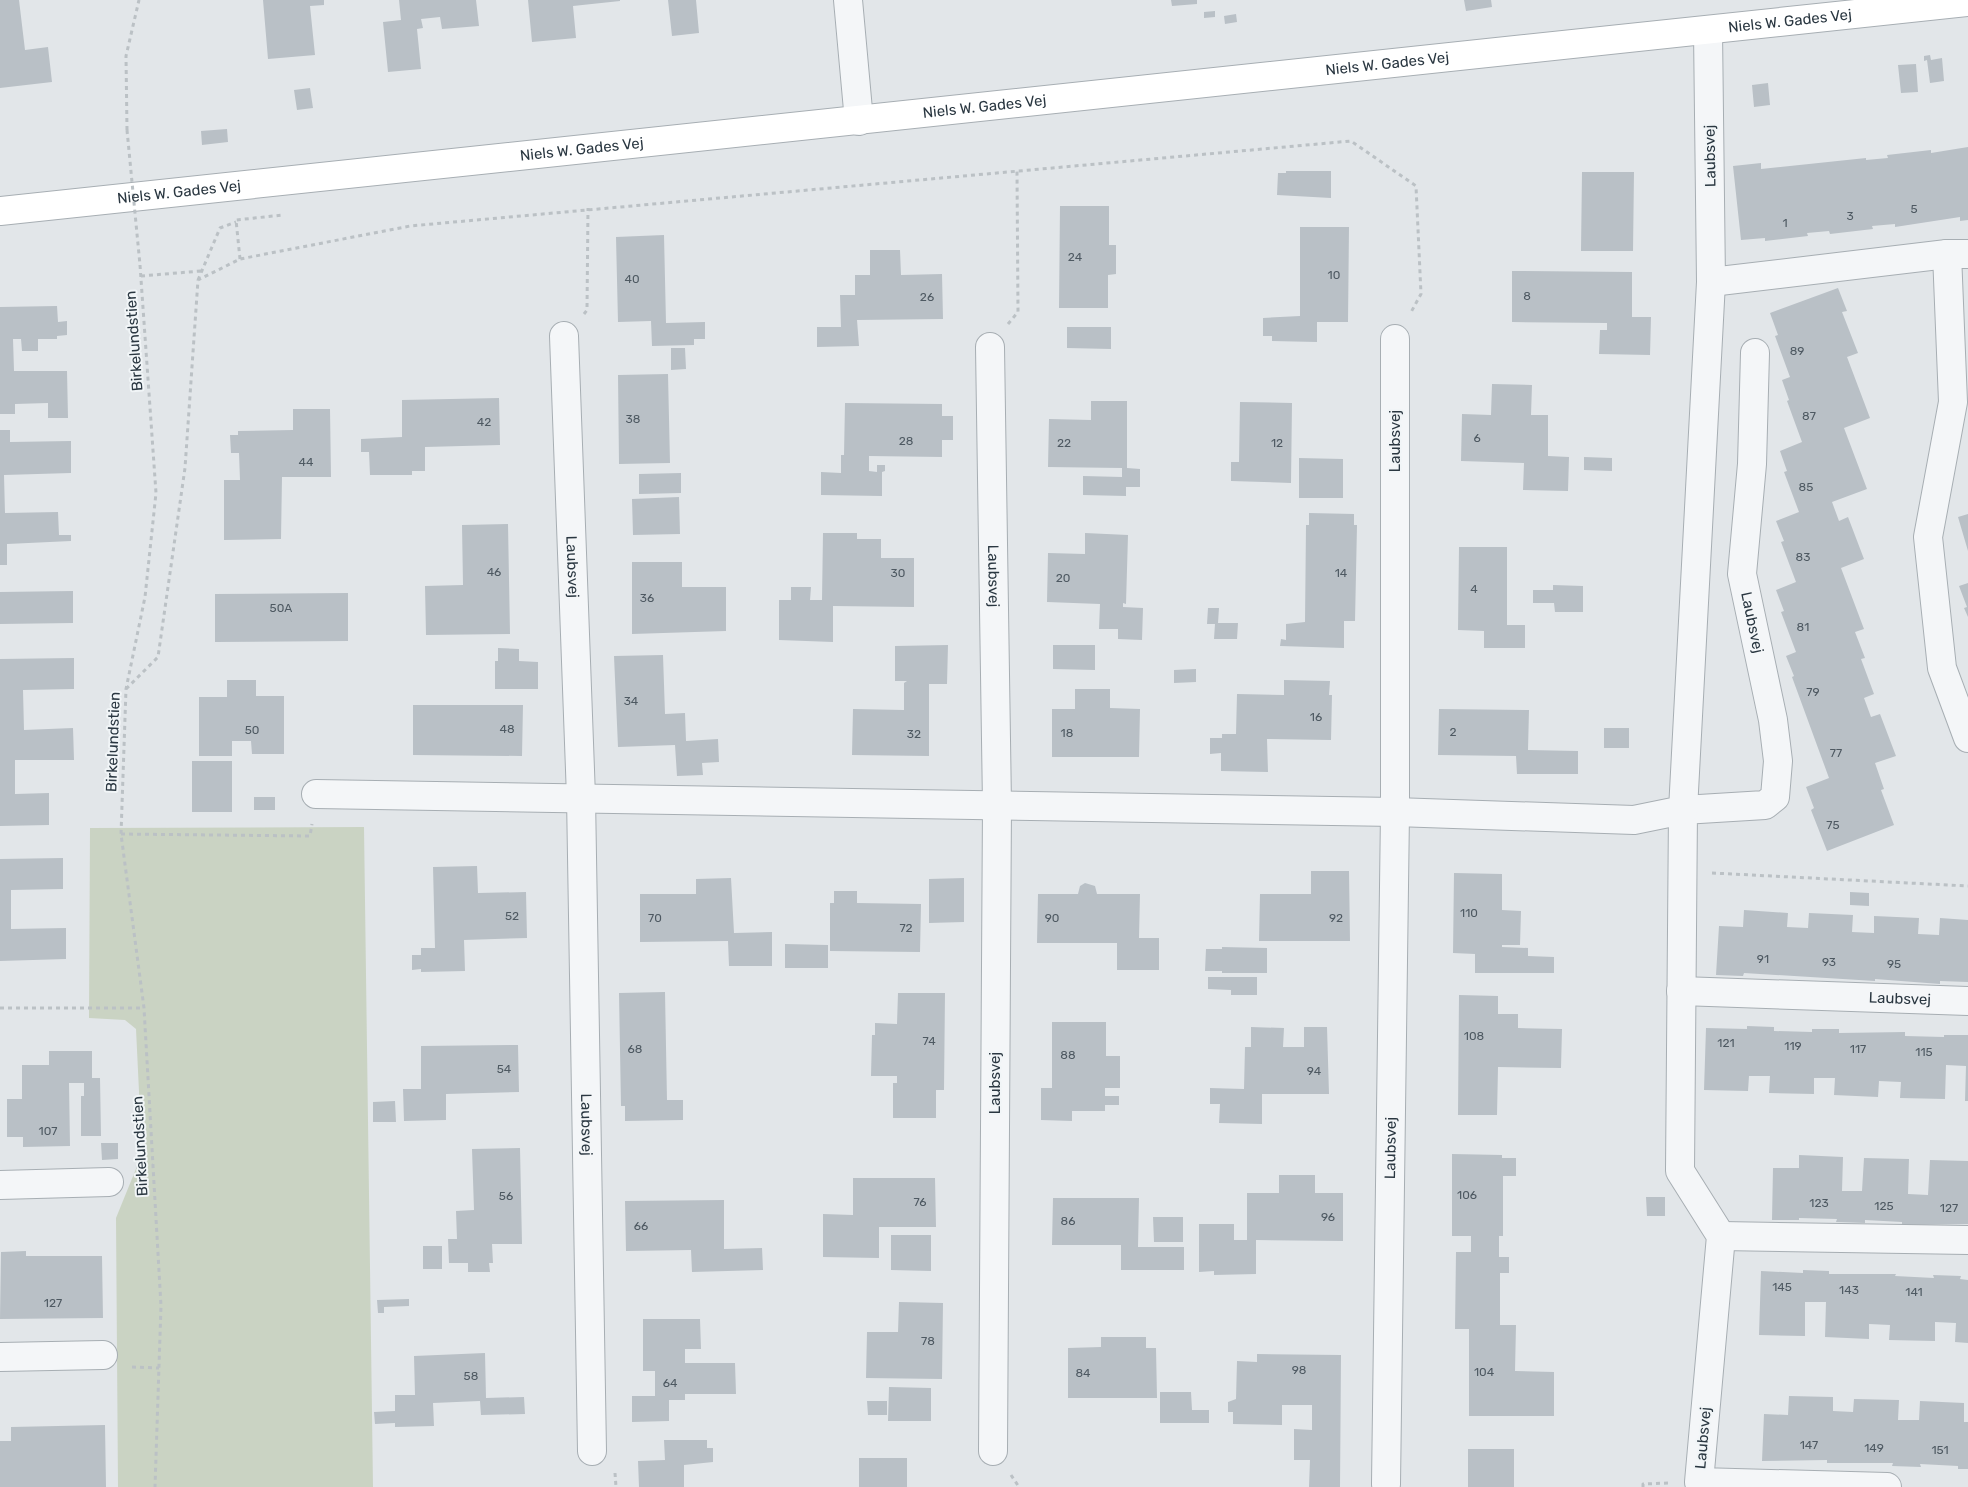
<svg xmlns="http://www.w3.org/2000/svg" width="1968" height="1487" font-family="Rubik,sans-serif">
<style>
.green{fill:#cad3c3}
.building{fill:#b9c0c6}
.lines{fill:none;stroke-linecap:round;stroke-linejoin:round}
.street-casing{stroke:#a7aeb3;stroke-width:30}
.secondary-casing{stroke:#a7aeb3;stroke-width:30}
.path{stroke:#bbc1c5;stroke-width:3;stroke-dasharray:4 4;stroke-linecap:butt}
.street{stroke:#f4f6f8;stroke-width:28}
.secondary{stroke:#fff;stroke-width:28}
.path-bridge{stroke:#bbc1c5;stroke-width:3;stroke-dasharray:4 4;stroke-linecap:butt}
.labels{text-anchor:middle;stroke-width:4;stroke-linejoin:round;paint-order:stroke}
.number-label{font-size:12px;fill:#4e5962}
.street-label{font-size:15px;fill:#2a3741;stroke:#f1f5f7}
</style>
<rect width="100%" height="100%" fill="#e2e6e9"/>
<path class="green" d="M364,827l9,660h-255l-2,-269 26,-64 -6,-125 -11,-9 -36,-2 1,-190z"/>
<path class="building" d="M0,0h19l6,50 23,-3 4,35 -52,6z
M263,0h61v5l-14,1 5,49 -47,4z
M399,0h77l3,26 -37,3 -2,-12 -19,2 2,9 -6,1 4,40 -33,3 -5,-50 18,-2z
M528,0h92v1l-47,5 3,32 -44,4z
M668,0h28l3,33 -27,3z
M1171,0h26v4l-25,2z
M1464,0h27l1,7 -26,4z
M1215,11v6l-11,1v-6z
M1236,14l1,8 -12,2 -1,-8z
M1930,55l1,5 11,-2 2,23 -14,2 -3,-23 -3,1v-5z
M1916,64l2,28 -17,1 -3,-28z
M1768,83l2,22 -16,2 -2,-22z
M310,88l3,20 -16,2 -3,-20z
M227,129l1,13 -26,3 -1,-14z
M1968,147v73l-8,1v-4l-65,10v-3l-23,2 1,3 -43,5 -1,-3 -22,2 1,3 -43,5v-3l-24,2 -8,-74 28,-3v6l105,-11v2l22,-2 -1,-3 44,-5v3z
M1286,171h45v27l-54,-3 1,-22h8z
M1582,172h52l-1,79h-52z
M1060,206h49v39h7v29l-8,1v33h-49z
M1300,227h49l-1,95h-31v20l-45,-1v-5h-9v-18l37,-2z
M664,235l2,88 39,-1v17h-11v6l-42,1 -1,-25 -33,1 -2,-85z
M870,250h30l1,25 41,-1 1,45 -86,1 2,26 -42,1v-20h24l-1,-32h15v-20h15z
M1512,271l120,1v45h19l-1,38 -51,-1 1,-24h7v-7l-95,-1z
M1838,288l9,23 -5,1 16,41 -11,4 23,61 -26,10 23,61 -35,13 7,19 9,-4 16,42 -23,9 23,61 -9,3 10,26 -4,1 13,35 -10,4 7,19 9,-3 16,42 -21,7 9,26 -3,1 13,35 -67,26 -16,-41 3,-2 -8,-21 23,-9 -37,-101 2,-1 -8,-20 10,-4 -15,-40 3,-1 -8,-21 20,-8 -15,-40 3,-1 -8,-20 23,-9 -15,-40 3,-1 -7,-20 22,-9 -15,-41 2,-1 -7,-20 8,-3 -15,-41 3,-1 -8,-22z
M57,306l1,16 9,-1v14l-10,1v3h-19v12h-16l-1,-12h-8l1,32h53l1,47h-20v-15l-33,1v10h-15v-107z
M1067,327h44v22l-44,-1z
M671,348h14l1,21 -15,1z
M668,374l2,89 -51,1 -1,-89z
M1492,384l40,1 -1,30h17v41l21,1 -1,34 -45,-1 1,-27 -63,-2 1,-47 29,1z
M499,398l1,47 -75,2v24h-13v4h-42l-1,-23h-8v-13l41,-2v-37z
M1091,401h36v67l13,1v18h-14v9l-43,-1v-19l39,1v-9l-74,-1 1,-48 42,1z
M1240,402l52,1 -1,80 -60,-2v-19h8z
M845,403l97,1v12h11v24h-11v17l-73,-1v15l8,1v-7h8v6l-3,1v24l-61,-1v-23l20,1v-18h3z
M293,409h37l1,68h-49l-1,62 -57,1v-60h16l-1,-27h-8l-1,-18h8v-4l55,-1z
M0,430h10v12l61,-1v32l-67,2 1,38 53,-1 1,23h12v6l-64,3v21h-7z
M1584,457l28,1v13l-28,-1z
M1299,458l44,1v39h-44z
M681,473v20l-42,1v-20z
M679,497l1,37 -47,1 -1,-36z
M1309,513l45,1v11h3l-2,96h-11v27l-64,-2 1,-7 5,1v-16l19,-2 1,-97h3z
M1968,514v37l-10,-34z
M508,524l2,110 -84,1 -1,-49 38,-1 -1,-60z
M823,533h34v6h24v19h33v49l-81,-1v36l-54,-2v-40h12v-13h20l-1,13h12z
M1085,533l43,2 -2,69 -3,-1v4l20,1 -1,32 -24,-1v-10h-19l1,-25 -53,-2 1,-49 37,1z
M1459,547h48v78h18v23h-41v-17l-26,-1z
M632,562h50v25h44v44l-94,3z
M1968,583v34l-4,-9 3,-1 -8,-21z
M1553,585l30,1v26h-28l-1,-9h-21v-13h20z
M73,591v32l-73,1v-32z
M348,593v48l-133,1v-48z
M1208,608h11l-1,15h20l-1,16h-23l1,-15h-8z
M948,645l-1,39h-18v72l-77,-1 1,-46 51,1v-27l3,-2h-12v-35z
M1053,645h42v25l-42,-1z
M498,648l21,1v12l19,1v27h-43v-28h3z
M663,655l2,59 20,-1 1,28 32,-2 1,23 -17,1 1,12 -26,1 -2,-31 -57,2 -4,-91z
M74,658v31l-51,1 1,40 49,-2 1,32h-59v34l34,-1v32l-49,1v-167z
M1196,669v13l-22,1v-13z
M227,680h29v16h28v58h-32l-1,-13h-19v15h-33v-59h28z
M1284,680l46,1 -1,14h3l-1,45 -64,-1 1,33 -47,-1v-18l-11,1v-16h12v-4h14l1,-40 47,1z
M1075,689h35v19l30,1 -1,48h-87v-48h23z
M413,705h110l-1,51 -109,-1z
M1439,709l90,1 -1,40 50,1v23h-61l-1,-18 -78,-1z
M1604,728h25v20h-25z
M192,761h40v51h-40z
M254,797h21v13h-21z
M63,858v31l-52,1v39l55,-1v31l-66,2v-102z
M477,866l1,27 48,-1 1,46 -63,2 1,31 -44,1v-3l-9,1v-15h9v-7h14l-2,-81z
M1311,871h38l1,70h-91l1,-47h51z
M1454,873l48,1v36l19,1 -1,34h-18v2l26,1v8l26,1v16h-79v-19l-22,-1z
M731,878l3,55 38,-1v34h-43l-1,-25 -88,1v-48h56v-15z
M964,878v44l-35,1v-44z
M1085,883l10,3 2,8h43l-1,44h20v32h-42v-27h-80l1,-49h40l2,-8z
M834,891h23v12l64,1 -1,48 -90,-1v-48h4z
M1850,892l19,1v13l-19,-1z
M1744,910l44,3 -1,14 21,1 1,-15 44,2 -1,17 22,1v-17l45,2 -1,16 21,1 1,-17 28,2v62l-28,-1v3l-65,-5v2l-131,-8 -1,3 -27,-1 3,-49 24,1z
M785,944l43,1v23h-43z
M1222,947l45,1v25h-45v-2h-17l1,-22h16z
M1208,977h49v18h-26v-5l-23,-1z
M665,992l2,108h16v20l-58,1v-15h-4l-2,-113z
M898,993h47l-1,97h-8v28h-43v-35h4v-7h-26l1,-41h3v-12l22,1z
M1459,995l39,1v18h20v14l44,1 -1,39 -63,-1 -1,48h-39z
M1052,1022h54v34h14v32h-15v8h14v9h-14v6h-33v10l-31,-1v-32h11z
M1747,1026l27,1v4l38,1v-3h27v4l66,-1v4l39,1v-2h24v66h-3l1,-35 -20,-1 -1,34 -45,-1 1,-16 -22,-1 -1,16 -44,-2 1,-17h-21v16l-45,-1 1,-17h-21l-1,15 -44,-1 2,-62 41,1z
M1251,1027l33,1 -1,19h21v-20h23l2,67h-67v30l-43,-1 1,-19h-10v-16l34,1 1,-42h6z
M518,1045l1,47 -73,2v26l-42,1 -1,-32h18v-43z
M49,1051h43v27h8l1,58h-20v-40h3v-13h-15l1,63 -47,1v-10h-16v-38h15v-34h27z
M395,1101l1,21h-23v-20z
M101,1143h17v16l-16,1z
M520,1148l2,96h-30l1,19h-4l1,9h-22v-9h-19l-1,-24h9l-1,-28 18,-1 -2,-61z
M1452,1154l50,1v3h14v18h-13v60h-4v21h10v16h-9v52h16l-1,46 39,1v44h-85v-87h-14l1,-77h15v-16h-19z
M1799,1155l44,2 -1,34h20l2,-33 45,1 -1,35 20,1 2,-35 38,1v63l-66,1v-3l-37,-2v3l-29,-1 1,-3 -38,-1v2h-27l1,-52h26z
M1279,1175h36v18h28v48l-87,-1v34l-42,1v-4l-15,1v-48h35v16h13v-47h32z
M853,1178h82l1,49h-57v31l-56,-1v-43l30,1z
M1646,1197h19v19h-18z
M1053,1198h86l-1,49h46v23h-63v-25h-69z
M724,1200v49l38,-1 1,22 -71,2 -1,-22 -65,1 -1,-50z
M1153,1217h30v25h-29z
M891,1235h40v36l-40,-1z
M423,1246h19v23h-19z
M26,1251v5h76l1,62 -103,1 1,-67z
M1803,1270l26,1v3h67l-1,2 39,2 -1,-3 28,1 -1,3 8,1v63l-13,-1 1,-19 -21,-1v19l-46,-1 1,-15 -21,-1v15l-44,-2 1,-35h-21v34l-46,-1 2,-64 42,2z
M409,1299v7l-25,1v6h-6l-1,-13z
M899,1302l44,1 -1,76 -76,-1 1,-46h31z
M643,1319h57l1,30h-16v14h50l1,31h-51v6h-16v21l-37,1v-26h23v-25h-12z
M1101,1337h45v11h10l1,50h-89v-50l33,-1z
M485,1353l1,45 38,-1 1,17 -44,1 -1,-14 -47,2 1,23 -39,1v-4l-20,1 -1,-12 21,-1v-16h20l-1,-39z
M1257,1354l84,1 -1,132h-31l1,-27h-16v-31l18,1v-25h-30v20l-49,-1v-12h-5v-10l8,-3 1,-38 20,1z
M889,1387l42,1v33h-43z
M1160,1392h31l1,18h17v13h-49z
M1789,1396l44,1v14l20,1 1,-13 45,1 -1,20h21l1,-19 44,2v19h4v47h-10v-3l-38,-2 1,3 -29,-1 1,-3h-66v-3l-65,1 2,-47 24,1z
M867,1401h20v14h-19z
M105,1425l1,62h-106v-46h11v-14z
M664,1440h43v8h6v14l-29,3v22h-45l-1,-26 27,-1z
M1468,1449h46v38h-46z
M859,1458h48v29h-48z"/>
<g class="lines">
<g class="street-casing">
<g id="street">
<path d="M848,0l11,121"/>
<path d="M1947,254l6,148 -25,135 14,131 26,70"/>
<path d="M1711,282l236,-28h21"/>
<path id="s1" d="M564,336l17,461 11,654"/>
<path id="s2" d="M990,347l7,458 -4,646"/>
<path id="s3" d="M1755,353l-3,111 -10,110 31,146 5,41 -3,36 -10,8 -82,5 -3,361 41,65 -22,246 188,5"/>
<path d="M316,794l1079,18 239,8 49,-10 28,-528 -3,-251"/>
<path id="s4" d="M1681,991l287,10"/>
<path d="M0,1185l109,-3"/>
<path d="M1721,1236l247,4"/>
<path d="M0,1357l103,-2"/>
<path id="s5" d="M1386,1484l9,-672v-473"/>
</g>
</g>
<g class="secondary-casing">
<g id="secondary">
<path id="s6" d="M0,211l1968,-209"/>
</g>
</g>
<path class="path" d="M127,130l-1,-74 13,-56
M240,259l-4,-39 47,-5
M140,265l16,228 -11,104 -19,92 -5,145 23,174 17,298 -6,181
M141,276l60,-5
M198,280l22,-52 16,-6
M584,314l3,-4 1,-102
M1008,324l10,-12 -1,-141
M126,689l32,-32 27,-189 13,-188 42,-21 170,-33 941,-85 65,45 5,108 -11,20
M121,834l189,2 2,-12
M1712,873l256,13
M0,1008h144
M136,1167l17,-2
M132,1367l27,1
M615,1473l1,14
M1011,1475l8,12
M1643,1487v-3l26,-1"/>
<use href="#street" class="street"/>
<use href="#secondary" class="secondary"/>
<path class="path-bridge" d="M127,130l13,135"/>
</g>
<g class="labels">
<g class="number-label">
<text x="1914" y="213">5</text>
<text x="1850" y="220">3</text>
<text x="1785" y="227">1</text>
<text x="1075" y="261">24</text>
<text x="1334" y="279">10</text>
<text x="632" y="283">40</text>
<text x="1527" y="300">8</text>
<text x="927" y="301">26</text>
<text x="1797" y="355">89</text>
<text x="1809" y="420">87</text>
<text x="633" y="423">38</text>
<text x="484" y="426">42</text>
<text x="1477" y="442">6</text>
<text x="906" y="445">28</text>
<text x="1064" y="447">22</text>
<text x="1277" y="447">12</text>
<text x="306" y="466">44</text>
<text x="1806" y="491">85</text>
<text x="1803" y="561">83</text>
<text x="494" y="576">46</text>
<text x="898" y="577">30</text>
<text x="1341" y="577">14</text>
<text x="1063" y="582">20</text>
<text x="1474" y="593">4</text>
<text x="647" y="602">36</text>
<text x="281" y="612">50A</text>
<text x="1803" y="631">81</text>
<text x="1813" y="696">79</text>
<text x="631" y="705">34</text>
<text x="1316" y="721">16</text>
<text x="507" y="733">48</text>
<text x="252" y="734">50</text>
<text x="1453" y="736">2</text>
<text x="1067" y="737">18</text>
<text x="914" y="738">32</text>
<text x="1836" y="757">77</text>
<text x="1833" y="829">75</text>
<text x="1469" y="917">110</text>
<text x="512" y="920">52</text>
<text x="655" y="922">70</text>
<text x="1052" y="922">90</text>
<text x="1336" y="922">92</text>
<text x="906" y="932">72</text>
<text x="1763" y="963">91</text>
<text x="1829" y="966">93</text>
<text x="1894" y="968">95</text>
<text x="1474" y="1040">108</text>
<text x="929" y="1045">74</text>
<text x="1726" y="1047">121</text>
<text x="1793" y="1050">119</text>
<text x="635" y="1053">68</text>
<text x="1858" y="1053">117</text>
<text x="1924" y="1056">115</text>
<text x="1068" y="1059">88</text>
<text x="504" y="1073">54</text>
<text x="1314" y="1075">94</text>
<text x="48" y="1135">107</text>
<text x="1467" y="1199">106</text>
<text x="506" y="1200">56</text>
<text x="920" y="1206">76</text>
<text x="1819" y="1207">123</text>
<text x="1884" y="1210">125</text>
<text x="1949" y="1212">127</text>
<text x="1328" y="1221">96</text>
<text x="1068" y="1225">86</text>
<text x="641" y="1230">66</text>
<text x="1782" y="1291">145</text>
<text x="1849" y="1294">143</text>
<text x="1914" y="1296">141</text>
<text x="53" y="1307">127</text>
<text x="928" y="1345">78</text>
<text x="1299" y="1374">98</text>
<text x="1484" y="1376">104</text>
<text x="1083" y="1377">84</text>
<text x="471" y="1380">58</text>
<text x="670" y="1387">64</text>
<text x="1809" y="1449">147</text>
<text x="1874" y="1452">149</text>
<text x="1940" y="1454">151</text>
</g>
<g class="street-label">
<text dy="5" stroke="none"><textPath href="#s6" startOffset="1800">Niels W. Gades Vej</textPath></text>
<text dy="5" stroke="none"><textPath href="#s6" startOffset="1395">Niels W. Gades Vej</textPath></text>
<text dy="5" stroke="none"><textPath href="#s6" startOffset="990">Niels W. Gades Vej</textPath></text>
<text dy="5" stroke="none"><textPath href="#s6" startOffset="585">Niels W. Gades Vej</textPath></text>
<text transform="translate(1710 156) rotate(-91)" y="5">Laubsvej</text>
<text dy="5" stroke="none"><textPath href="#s6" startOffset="180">Niels W. Gades Vej</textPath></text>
<text transform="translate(134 341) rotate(-94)" y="5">Birkelundstien</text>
<text transform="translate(1395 441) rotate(-90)" y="5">Laubsvej</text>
<text dy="5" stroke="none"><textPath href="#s1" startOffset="231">Laubsvej</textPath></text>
<text dy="5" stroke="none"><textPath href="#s2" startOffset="229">Laubsvej</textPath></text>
<text dy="5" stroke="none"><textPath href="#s3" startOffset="271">Laubsvej</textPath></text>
<text transform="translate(113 742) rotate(-88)" y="5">Birkelundstien</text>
<text dy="5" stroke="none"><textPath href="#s4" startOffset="219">Laubsvej</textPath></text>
<text transform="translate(995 1083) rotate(-90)" y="5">Laubsvej</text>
<text dy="5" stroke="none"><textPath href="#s1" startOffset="789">Laubsvej</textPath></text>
<text transform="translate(140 1146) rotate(-93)" y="5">Birkelundstien</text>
<text dy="5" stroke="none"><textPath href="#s5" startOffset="336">Laubsvej</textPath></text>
<text transform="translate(1703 1438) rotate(-85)" y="5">Laubsvej</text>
</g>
</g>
</svg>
